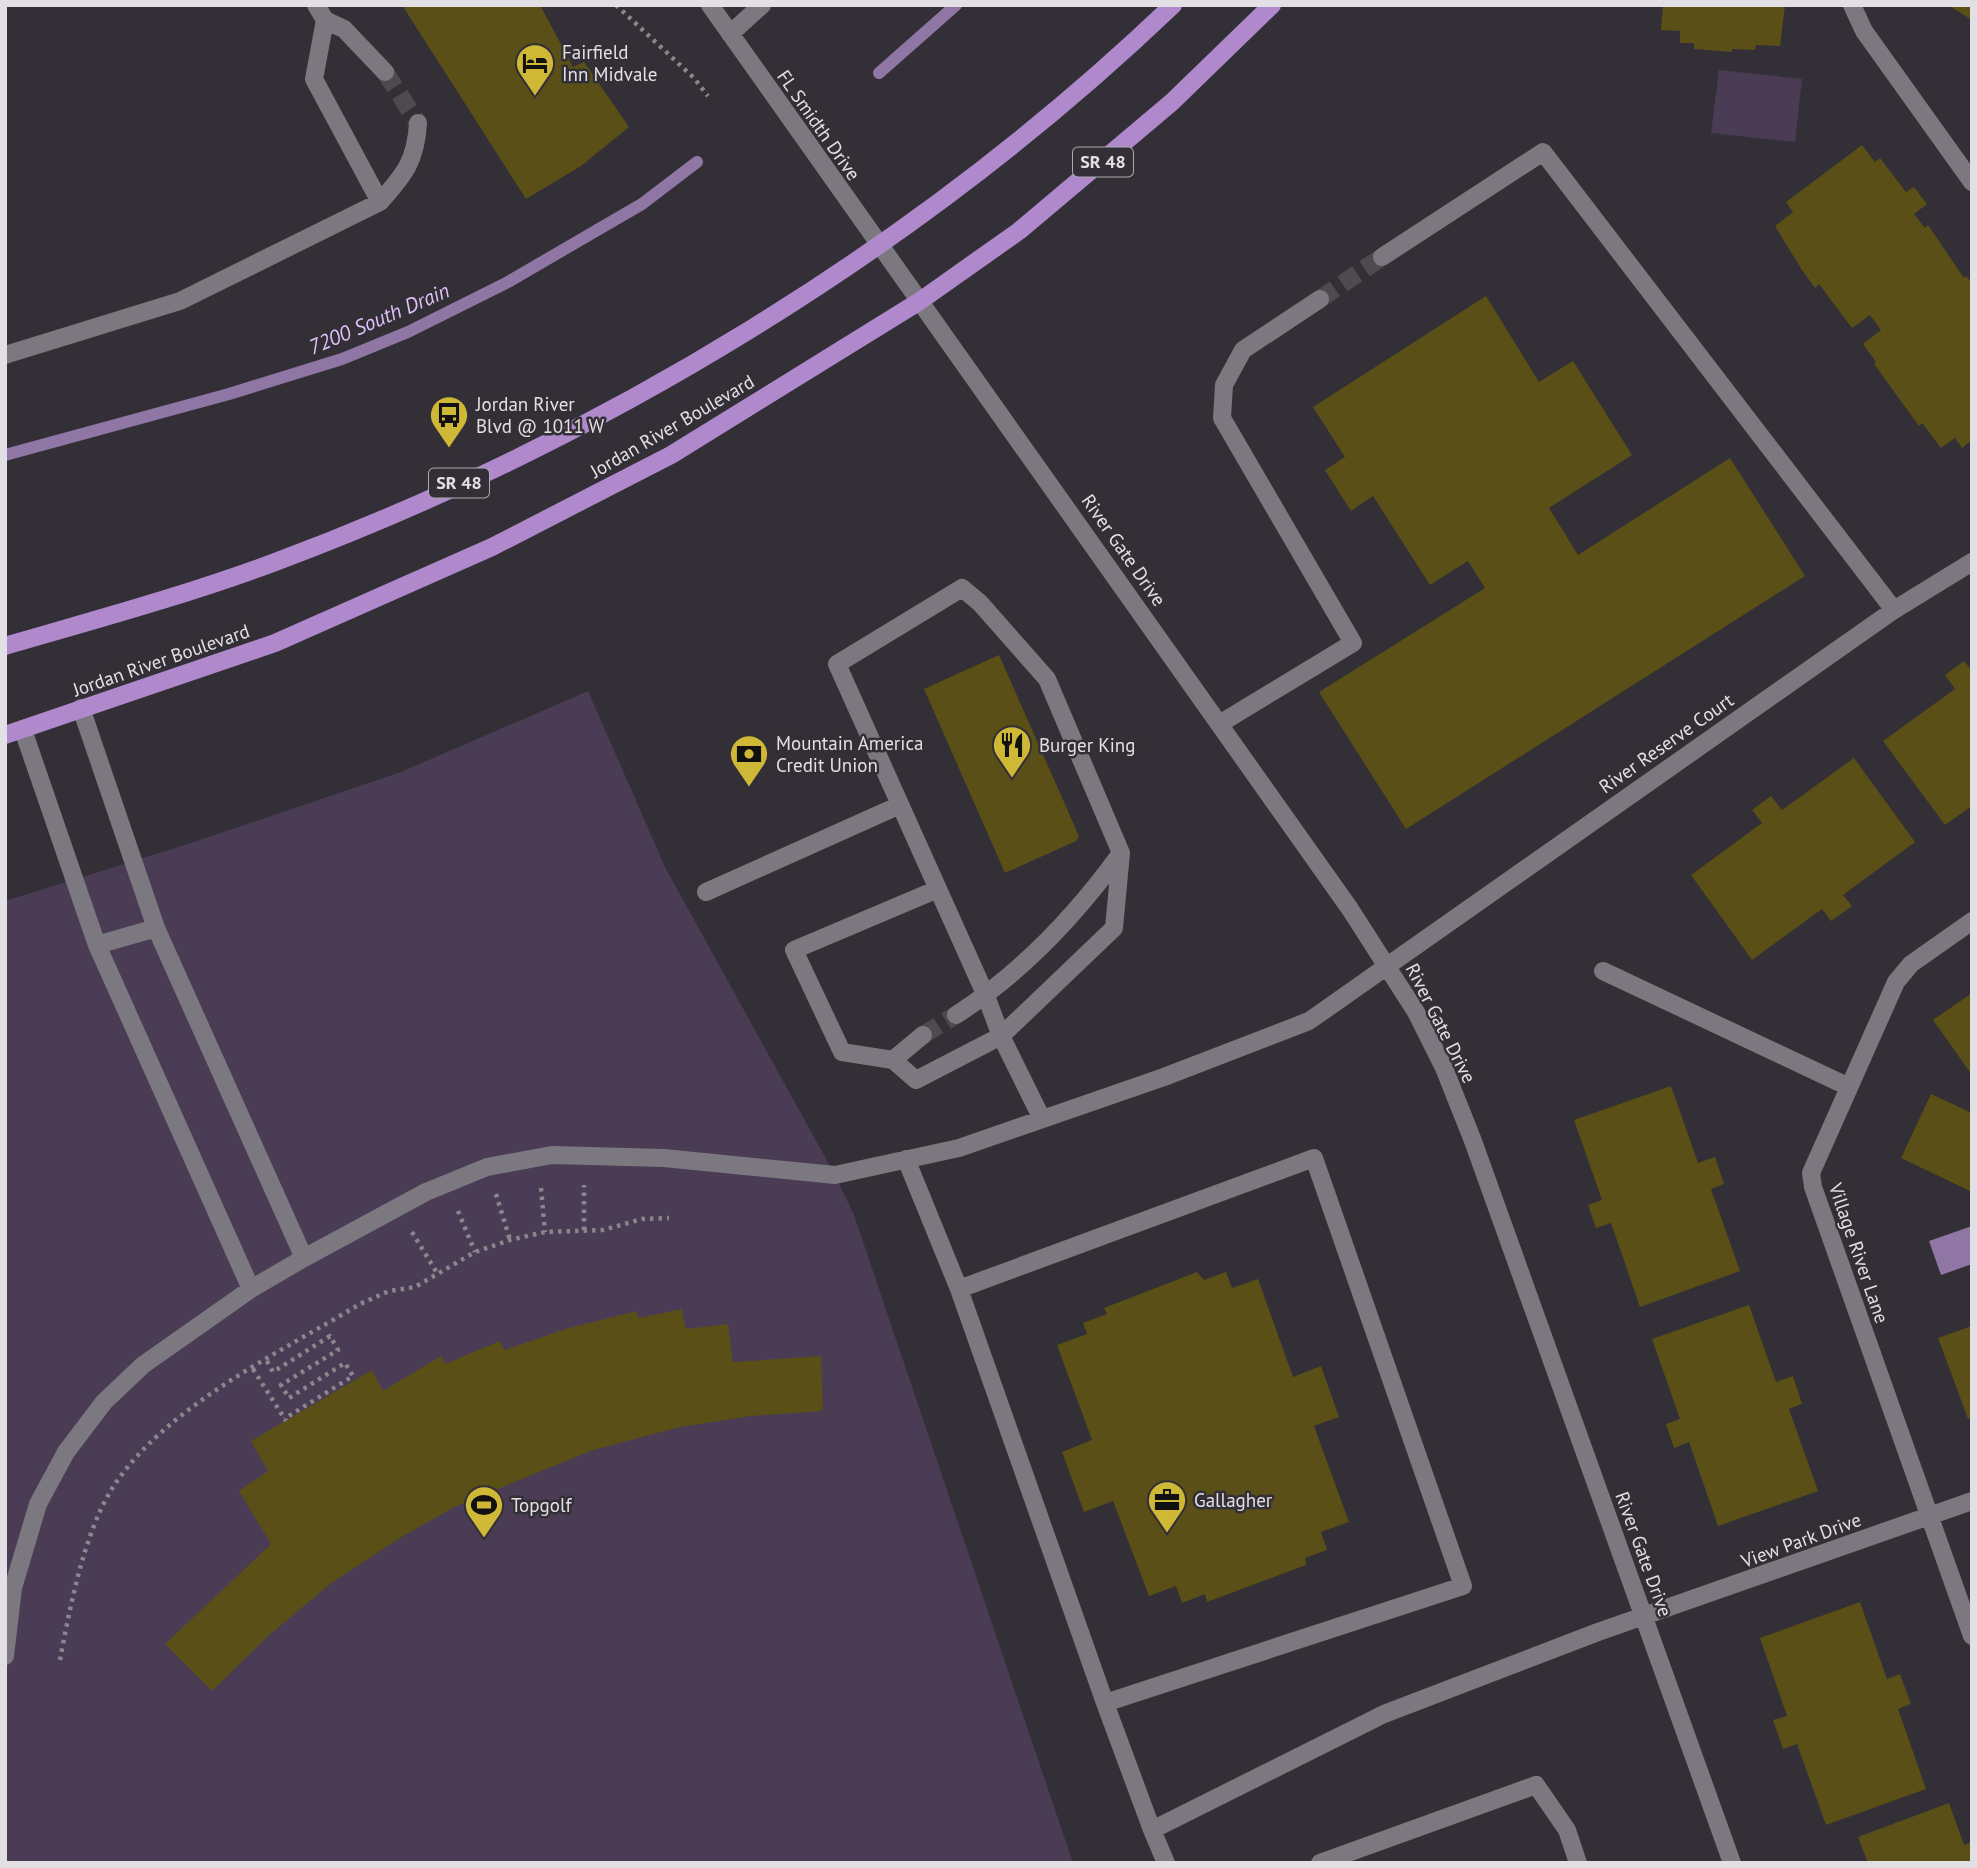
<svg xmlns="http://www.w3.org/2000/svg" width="1977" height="1868" font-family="'PT Sans',sans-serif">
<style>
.green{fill:#493c54}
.water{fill:#8f76a4}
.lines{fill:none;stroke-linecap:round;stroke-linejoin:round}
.stream{stroke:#8f76a4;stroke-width:12}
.building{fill:#594f17}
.minor-tunnel{stroke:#4d4a50;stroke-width:18;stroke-dasharray:18 9;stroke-linecap:butt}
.path{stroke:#8a868c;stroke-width:4.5;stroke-dasharray:3.5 5;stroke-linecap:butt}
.minor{stroke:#7c787f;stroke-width:18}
.major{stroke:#af89cc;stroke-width:18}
.labels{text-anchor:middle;stroke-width:5;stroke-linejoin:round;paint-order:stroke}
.shield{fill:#332f36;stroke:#aeabb0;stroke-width:2}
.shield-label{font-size:18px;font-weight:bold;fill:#e3e0e5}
.poi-label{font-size:19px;fill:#e3e0e5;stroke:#332f36;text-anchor:start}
.street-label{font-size:19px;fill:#e3e0e5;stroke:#332f36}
.water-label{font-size:21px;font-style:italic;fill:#dfc1f9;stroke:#332f36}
</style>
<rect width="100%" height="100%" fill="#332f36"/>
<path class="green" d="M1719,70l83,9 -7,63 -84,-9z
M588,691l78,178 169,306 19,40 219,648h-1068v-962l180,-56 216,-73z"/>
<path class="water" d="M1972,1226v38l-31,11 -12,-34z"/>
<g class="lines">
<path class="stream" d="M879,73l77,-68
M5,455l224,-61 113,-35 66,-27 100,-50 134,-78 55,-42"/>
</g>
<path class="building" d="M402,5h138l33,62 11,-5 45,65 -48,39 -55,33z
M1663,5h122l-5,41 -24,-1 -1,5 -23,-1v3l-38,-3v-6h-14v-12l-19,-1z
M1948,5h24v15z
M1862,145l13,17 5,-4 26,34 8,-5 13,17 -13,10 11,14 3,-3 36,53 2,-2 6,7v157l-10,8 -7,-10 -14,10 -19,-25 -3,3 -45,-62 2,-2 -13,-18 18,-14 -11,-15 -18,13 -33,-44 -4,4 -13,-18 -27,-44 18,-14 -7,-10z
M1486,296l53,86 34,-21 59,94 -83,53 29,47 152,-97 75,118 -399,253 -87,-137 166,-104 -17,-27 -38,24 -57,-89 -22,15 -26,-41 20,-13 -32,-50z
M999,655l80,181 -3,5 -71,32 -81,-184z
M1964,661l8,10v135l-27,19 -62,-84 72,-52 -10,-14z
M1854,758l61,84 -72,53 9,11 -21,15 -9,-12 -70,51 -61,-85 71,-52 -10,-13 19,-14 11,14z
M1972,993v82l-39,-55z
M1671,1086l27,77 17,-6 9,27 -13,5 29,82 -100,36 -29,-84 -15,5 -8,-23 14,-5 -28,-80z
M1931,1094l41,19v79l-71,-34z
M1197,1272l7,8 22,-8 6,16 26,-9 35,98 28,-11 18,51 -25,9 35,96 -28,10 6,18 -22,8 1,7 -99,37 -2,-8 -23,9 -6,-17 -27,10 -36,-95 -29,11 -22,-60 30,-12 -35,-95 30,-11 -4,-11 24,-9 -3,-6z
M1749,1305l27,77 17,-6 9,28 -13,5 29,82 -100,35 -29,-84 -15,6 -8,-24 14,-5 -28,-80z
M682,1309l4,20 42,-5 5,38 88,-6 2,55 -72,5 -71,11 -87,23 -139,57 -54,31 -70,46 -63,53 -55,54 -47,-47 106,-100 -32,-53 29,-20 -17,-30 121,-71 11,21 58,-35 4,8 55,-23 4,9 65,-22 68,-17 1,7z
M1972,1326v92l-4,1 -30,-81z
M1860,1602l27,77 13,-5 11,30 -13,5 28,80 -100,36 -29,-81 -14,5 -10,-29 14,-4 -27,-78z
M1949,1803l15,42 8,-3v21h-104l-10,-26z"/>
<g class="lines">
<path class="minor-tunnel" d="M385,72l33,51
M1320,299l62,-42
M923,1035l33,-20"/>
<path class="path" d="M616,5l78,73 14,18
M541,1188l4,44
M496,1194l14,46
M458,1211l17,41
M584,1230v-45
M412,1232l25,41
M267,1361l6,11 57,-36 8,14 -57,35 8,13 56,-35 8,13 -69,43
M253,1369l33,52
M60,1660c10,-53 24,-127 53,-173 53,-81 166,-134 247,-183l29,-13 26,-4 60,-35 35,-12 35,-8 58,-2 39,-11 27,-1"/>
<path class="minor" d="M710,5l640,904 66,103 28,56 29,73 259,722
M1852,5l12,26 108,151
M325,20l19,9 41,43
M730,34l32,-29
M380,202c24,-27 36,-41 38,-79
M1382,257l161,-105 351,458
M5,355l175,-54 200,-99 -66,-123 11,-59 -9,-15
M81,708l75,220 148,330
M1221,723l132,-80 -131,-225 2,-33 19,-35 77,-51
M23,730l74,215 154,344
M938,889l-144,61 48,102 51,8 23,20 85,-44 113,-108 7,-75 -74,-174 -67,-76 -18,-15 -125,76 149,332 15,40 41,83
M706,892l194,-87
M1972,921l-61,43 -15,18 -85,191 2,14 159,449
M97,945l59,-17
M1603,971l246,116
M956,1015c64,-41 120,-100 165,-162
M893,1060l30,-25
M906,1159l53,130 355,-131 149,428 -358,117 47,127 232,-116 214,-82 374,-131
M959,1289l146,414
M5,1656l8,-68 25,-84 28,-52 38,-50 39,-37 108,-76 53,-31 122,-66 61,-25 65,-12 112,3 171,17 124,-27 205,-71 145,-56 585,-411 78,-48
M1152,1830l14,33
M1320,1863l216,-78 31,45 11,33"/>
<path class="major" d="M5,646c89,-26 178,-50 265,-82 329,-122 649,-316 903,-559
M5,735l270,-92 217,-96 179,-92 249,-154 99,-70 153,-129 100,-97"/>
</g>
<defs>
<g id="hotel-pin" transform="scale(2.0125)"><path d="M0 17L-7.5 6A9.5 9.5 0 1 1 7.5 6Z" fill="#d0b837" stroke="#332f36"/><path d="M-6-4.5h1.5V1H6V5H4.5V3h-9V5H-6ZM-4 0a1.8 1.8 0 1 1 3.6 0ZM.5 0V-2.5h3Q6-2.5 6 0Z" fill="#111"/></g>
<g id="bus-pin" transform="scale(2.0125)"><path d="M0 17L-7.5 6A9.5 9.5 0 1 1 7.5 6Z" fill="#d0b837" stroke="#332f36"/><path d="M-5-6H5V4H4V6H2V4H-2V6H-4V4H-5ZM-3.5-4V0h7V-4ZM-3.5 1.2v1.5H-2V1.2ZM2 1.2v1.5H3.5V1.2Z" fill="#111"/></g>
<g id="restaurant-pin" transform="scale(2.0125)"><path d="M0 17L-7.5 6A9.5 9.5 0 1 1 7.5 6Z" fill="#d0b837" stroke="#332f36"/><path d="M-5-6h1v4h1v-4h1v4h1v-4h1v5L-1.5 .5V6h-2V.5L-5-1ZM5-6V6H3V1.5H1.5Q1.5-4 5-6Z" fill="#111"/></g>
<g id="bank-pin" transform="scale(2.0125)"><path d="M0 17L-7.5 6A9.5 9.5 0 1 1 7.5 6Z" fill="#d0b837" stroke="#332f36"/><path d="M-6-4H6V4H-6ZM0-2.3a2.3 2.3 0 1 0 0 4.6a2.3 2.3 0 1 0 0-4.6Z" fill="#111"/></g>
<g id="office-pin" transform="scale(2.0125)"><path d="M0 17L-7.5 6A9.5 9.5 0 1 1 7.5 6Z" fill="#d0b837" stroke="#332f36"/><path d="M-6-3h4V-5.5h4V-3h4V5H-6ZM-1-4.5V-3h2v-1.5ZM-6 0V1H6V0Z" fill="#111"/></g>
<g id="stadium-pin" transform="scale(2.0125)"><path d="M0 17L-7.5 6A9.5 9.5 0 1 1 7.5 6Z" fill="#d0b837" stroke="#332f36"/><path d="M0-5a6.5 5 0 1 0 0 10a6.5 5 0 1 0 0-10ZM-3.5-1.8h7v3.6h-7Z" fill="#111"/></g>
</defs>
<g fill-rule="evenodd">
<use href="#hotel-pin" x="535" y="63"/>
<use href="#bus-pin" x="449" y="415"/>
<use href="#restaurant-pin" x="1012" y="745"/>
<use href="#bank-pin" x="749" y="754"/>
<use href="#office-pin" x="1167" y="1500"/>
<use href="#stadium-pin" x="484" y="1505"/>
</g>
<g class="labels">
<g class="shield">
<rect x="1073" y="147.5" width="60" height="29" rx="5"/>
<rect x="429" y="468.5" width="60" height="29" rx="5"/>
</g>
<g class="shield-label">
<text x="1103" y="168">SR 48</text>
<text x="459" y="489">SR 48</text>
</g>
<g class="poi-label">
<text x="562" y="59">Fairfield<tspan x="562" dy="22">Inn Midvale</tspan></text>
<text x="476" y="411">Jordan River<tspan x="476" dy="22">Blvd @ 1011 W</tspan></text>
<text x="776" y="750">Mountain America<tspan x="776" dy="22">Credit Union</tspan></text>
<text x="1039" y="752">Burger King</text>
<text x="1194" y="1507">Gallagher</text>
<text x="511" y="1512">Topgolf</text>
</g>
<g class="street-label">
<text transform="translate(819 125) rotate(55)" y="7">FL Smidth Drive</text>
<text transform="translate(672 426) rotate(-30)" y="7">Jordan River Boulevard</text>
<text transform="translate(1124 550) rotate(55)" y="7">River Gate Drive</text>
<text transform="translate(161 660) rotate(-19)" y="7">Jordan River Boulevard</text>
<text transform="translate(1666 743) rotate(-35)" y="7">River Reserve Court</text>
<text transform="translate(1441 1023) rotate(63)" y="7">River Gate Drive</text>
<text transform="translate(1859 1253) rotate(71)" y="7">Village River Lane</text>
<text transform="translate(1801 1540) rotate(-20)" y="7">View Park Drive</text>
<text transform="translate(1644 1554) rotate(70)" y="7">River Gate Drive</text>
</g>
<g class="water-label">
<text transform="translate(379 319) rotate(-23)" y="7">7200 South Drain</text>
</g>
</g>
<rect width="1977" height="1868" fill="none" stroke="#e3e0e5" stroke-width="14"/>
</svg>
